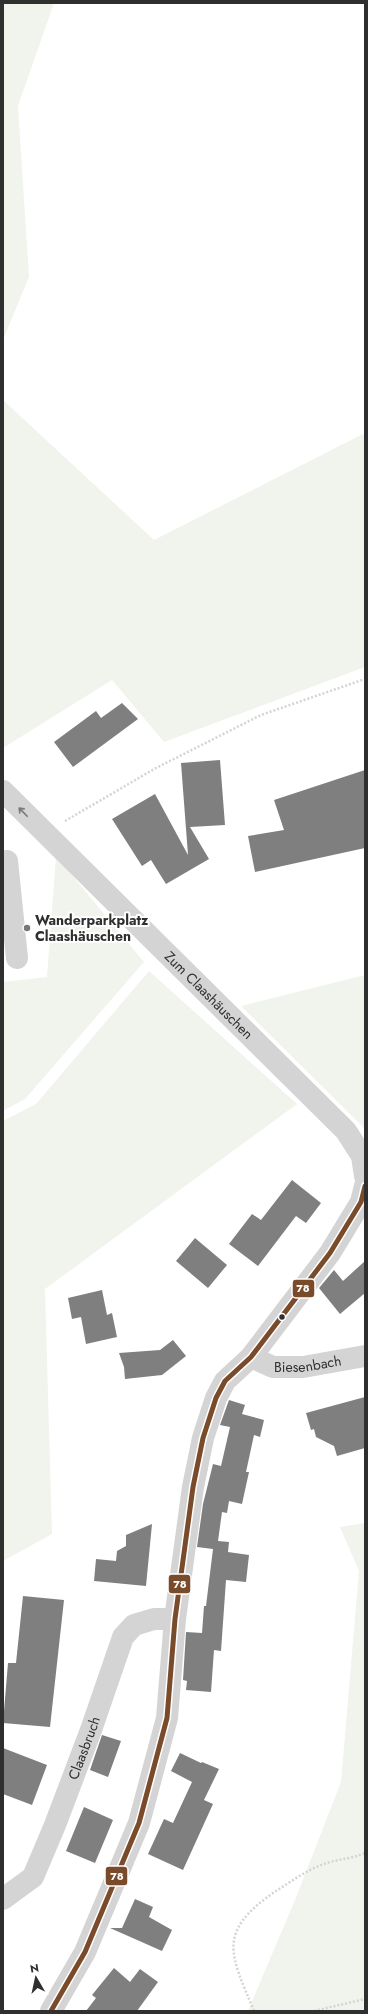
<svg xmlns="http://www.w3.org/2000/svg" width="368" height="2014" font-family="Jost,sans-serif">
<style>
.green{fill:#f0f4ed}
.building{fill:#7f7f7f}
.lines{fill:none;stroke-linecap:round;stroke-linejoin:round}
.path{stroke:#d4d4d4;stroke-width:2.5;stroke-dasharray:2 2;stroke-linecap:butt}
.minor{stroke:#d4d4d4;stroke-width:22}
.bus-1-casing{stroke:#fff;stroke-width:8}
.bus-1{stroke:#7a4b2a;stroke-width:5}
.oneway{stroke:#797979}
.poi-dot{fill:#787878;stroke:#fff;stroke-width:1.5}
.bus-dot{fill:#2f2f2f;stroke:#fff;stroke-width:1.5}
.labels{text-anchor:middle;stroke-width:4;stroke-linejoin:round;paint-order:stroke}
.poi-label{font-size:14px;font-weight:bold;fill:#2f2f2f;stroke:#fff;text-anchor:start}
.street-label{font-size:14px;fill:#2f2f2f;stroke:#fff}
.line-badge{stroke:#fff;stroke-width:1.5}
.badge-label{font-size:11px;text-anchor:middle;font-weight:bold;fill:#fff}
</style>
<rect width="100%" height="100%" fill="#fff"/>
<path class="green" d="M3,3h51l-36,103 11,171 -26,63z
M3,400l151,140 211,-107v234l-201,75 -52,-62 -109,68z
M56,856l88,106 -119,137 -22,12v-129l44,-5z
M149,971l148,133 -252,185 7,245 -49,27v-440l33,-17z
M365,975v154l-124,-123z
M365,1523v488h-117l47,-111 46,-118 18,-211 -19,-44z"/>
<path class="building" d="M122,703l16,16 -65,48 -19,-25 42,-31 5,7z
M220,760l5,65 -35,2 19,32 -43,25 -15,-24 -9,6 -30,-47 43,-25 33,61 -7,-92z
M365,770v78l-110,24 -7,-36 36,-6 -10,-30z
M292,1180l29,23 -15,20 -10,-7 -38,50 -29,-22 23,-30 9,6z
M195,1238l32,27 -19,23 -32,-27z
M365,1261v32l-25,21 -21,-26 15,-18 9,11z
M102,1290l5,25 5,-2 5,24 -31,7 -5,-27 -9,2 -4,-21z
M173,1340l13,16 -24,19 -37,4 -1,-12 -5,-14 41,-3z
M365,1397v51l-28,8 -3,-10 -18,-9 -2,-8 -3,1 -5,-17z
M229,1400l16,5 -3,9 22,6 -4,17 -6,-2 -8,37h3l-7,32 -13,-3 -2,12 -5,-1 -4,29 11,1 -1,10 21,3 -3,27 -20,-2 -5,71 -7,-1 -3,42 -25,-2 1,-9 -4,-1 3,-48 16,1 2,-27h2l7,-57 -16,-2 6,-43 10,-40 8,2 9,-39 -10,-2z
M152,1524l-6,62 -52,-5 2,-22 20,2 1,-10 9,-5v-11z
M23,1596l41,4 -14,127 -47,-4 5,-60h8z
M102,1735l19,6 -13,36 -18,-7z
M3,1748l44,17 -15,40 -29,-11z
M180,1753l21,10 1,-1 17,7 -15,31 9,4 -30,66 -35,-16 16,-35 9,4 19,-41 -21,-11z
M84,1807l29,13 -18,43 -29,-12z
M135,1899l18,8 -4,10 23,13 -10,21 -52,-23h12z
M114,1968l16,14 10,-13 18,13 -21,29h-51l10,-13 -4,-3z"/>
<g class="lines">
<path class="path" d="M65,821l91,-53 105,-53 104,-36
M254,2011c-23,-56 -38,-78 19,-118 16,-10 33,-23 51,-29 13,-5 28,-5 41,-11
M314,2011l51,-12"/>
<g class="minor">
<path id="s1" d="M3,791l343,340 16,25 3,20"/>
<path d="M7,861l10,97"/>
<path id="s2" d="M251,1357l22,10h30l62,-11"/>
<path id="s3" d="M3,1899l30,-22 22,-52 36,-95 32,-93 11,-12 20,-6h21"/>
<path d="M51,2011l34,-59 54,-129 28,-105 8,-99 18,-132 10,-49 13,-40 9,-17 26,-24 79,-104 31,-51 4,-16"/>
</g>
<g class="bus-1-casing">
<path id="bus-1" d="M51,2011l34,-59 54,-129 28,-105 8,-99 18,-132 10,-49 13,-40 9,-17 26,-24 79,-104 31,-51 4,-16"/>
</g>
<use href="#bus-1" class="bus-1"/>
</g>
<defs><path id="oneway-shaft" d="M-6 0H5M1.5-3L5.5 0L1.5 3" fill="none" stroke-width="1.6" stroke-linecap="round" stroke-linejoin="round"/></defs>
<use class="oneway" href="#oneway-shaft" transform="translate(23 812) rotate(-134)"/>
<circle class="poi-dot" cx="27" cy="928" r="4"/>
<circle class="bus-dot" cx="282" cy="1317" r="3.5"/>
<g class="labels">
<g class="poi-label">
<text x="35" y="925">Wanderparkplatz<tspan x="35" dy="16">Claashäuschen</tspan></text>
</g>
<g class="street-label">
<text dy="5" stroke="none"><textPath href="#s1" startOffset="290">Zum Claashäuschen</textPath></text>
<text dy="5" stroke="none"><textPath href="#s2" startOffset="59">Biesenbach</textPath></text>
<text dy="5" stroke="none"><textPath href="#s3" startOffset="176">Claasbruch</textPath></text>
</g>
</g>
<g class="line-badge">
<rect x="292" y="1279" width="23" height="19" rx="4" fill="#7a4b2a"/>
<rect x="168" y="1574" width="23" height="20" rx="4" fill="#7a4b2a"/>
<rect x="105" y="1866" width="23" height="20" rx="4" fill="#7a4b2a"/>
</g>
<g class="badge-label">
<text x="303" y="1292">78</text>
<text x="180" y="1588">78</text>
<text x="117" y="1880">78</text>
</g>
<rect width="368" height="2014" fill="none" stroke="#2f2f2f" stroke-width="8"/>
<g transform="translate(36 1978) rotate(351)" stroke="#ffffff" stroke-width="3" paint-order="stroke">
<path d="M0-3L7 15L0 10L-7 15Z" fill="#2f2f2f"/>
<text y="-6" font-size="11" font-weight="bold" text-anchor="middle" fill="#2f2f2f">N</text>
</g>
</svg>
